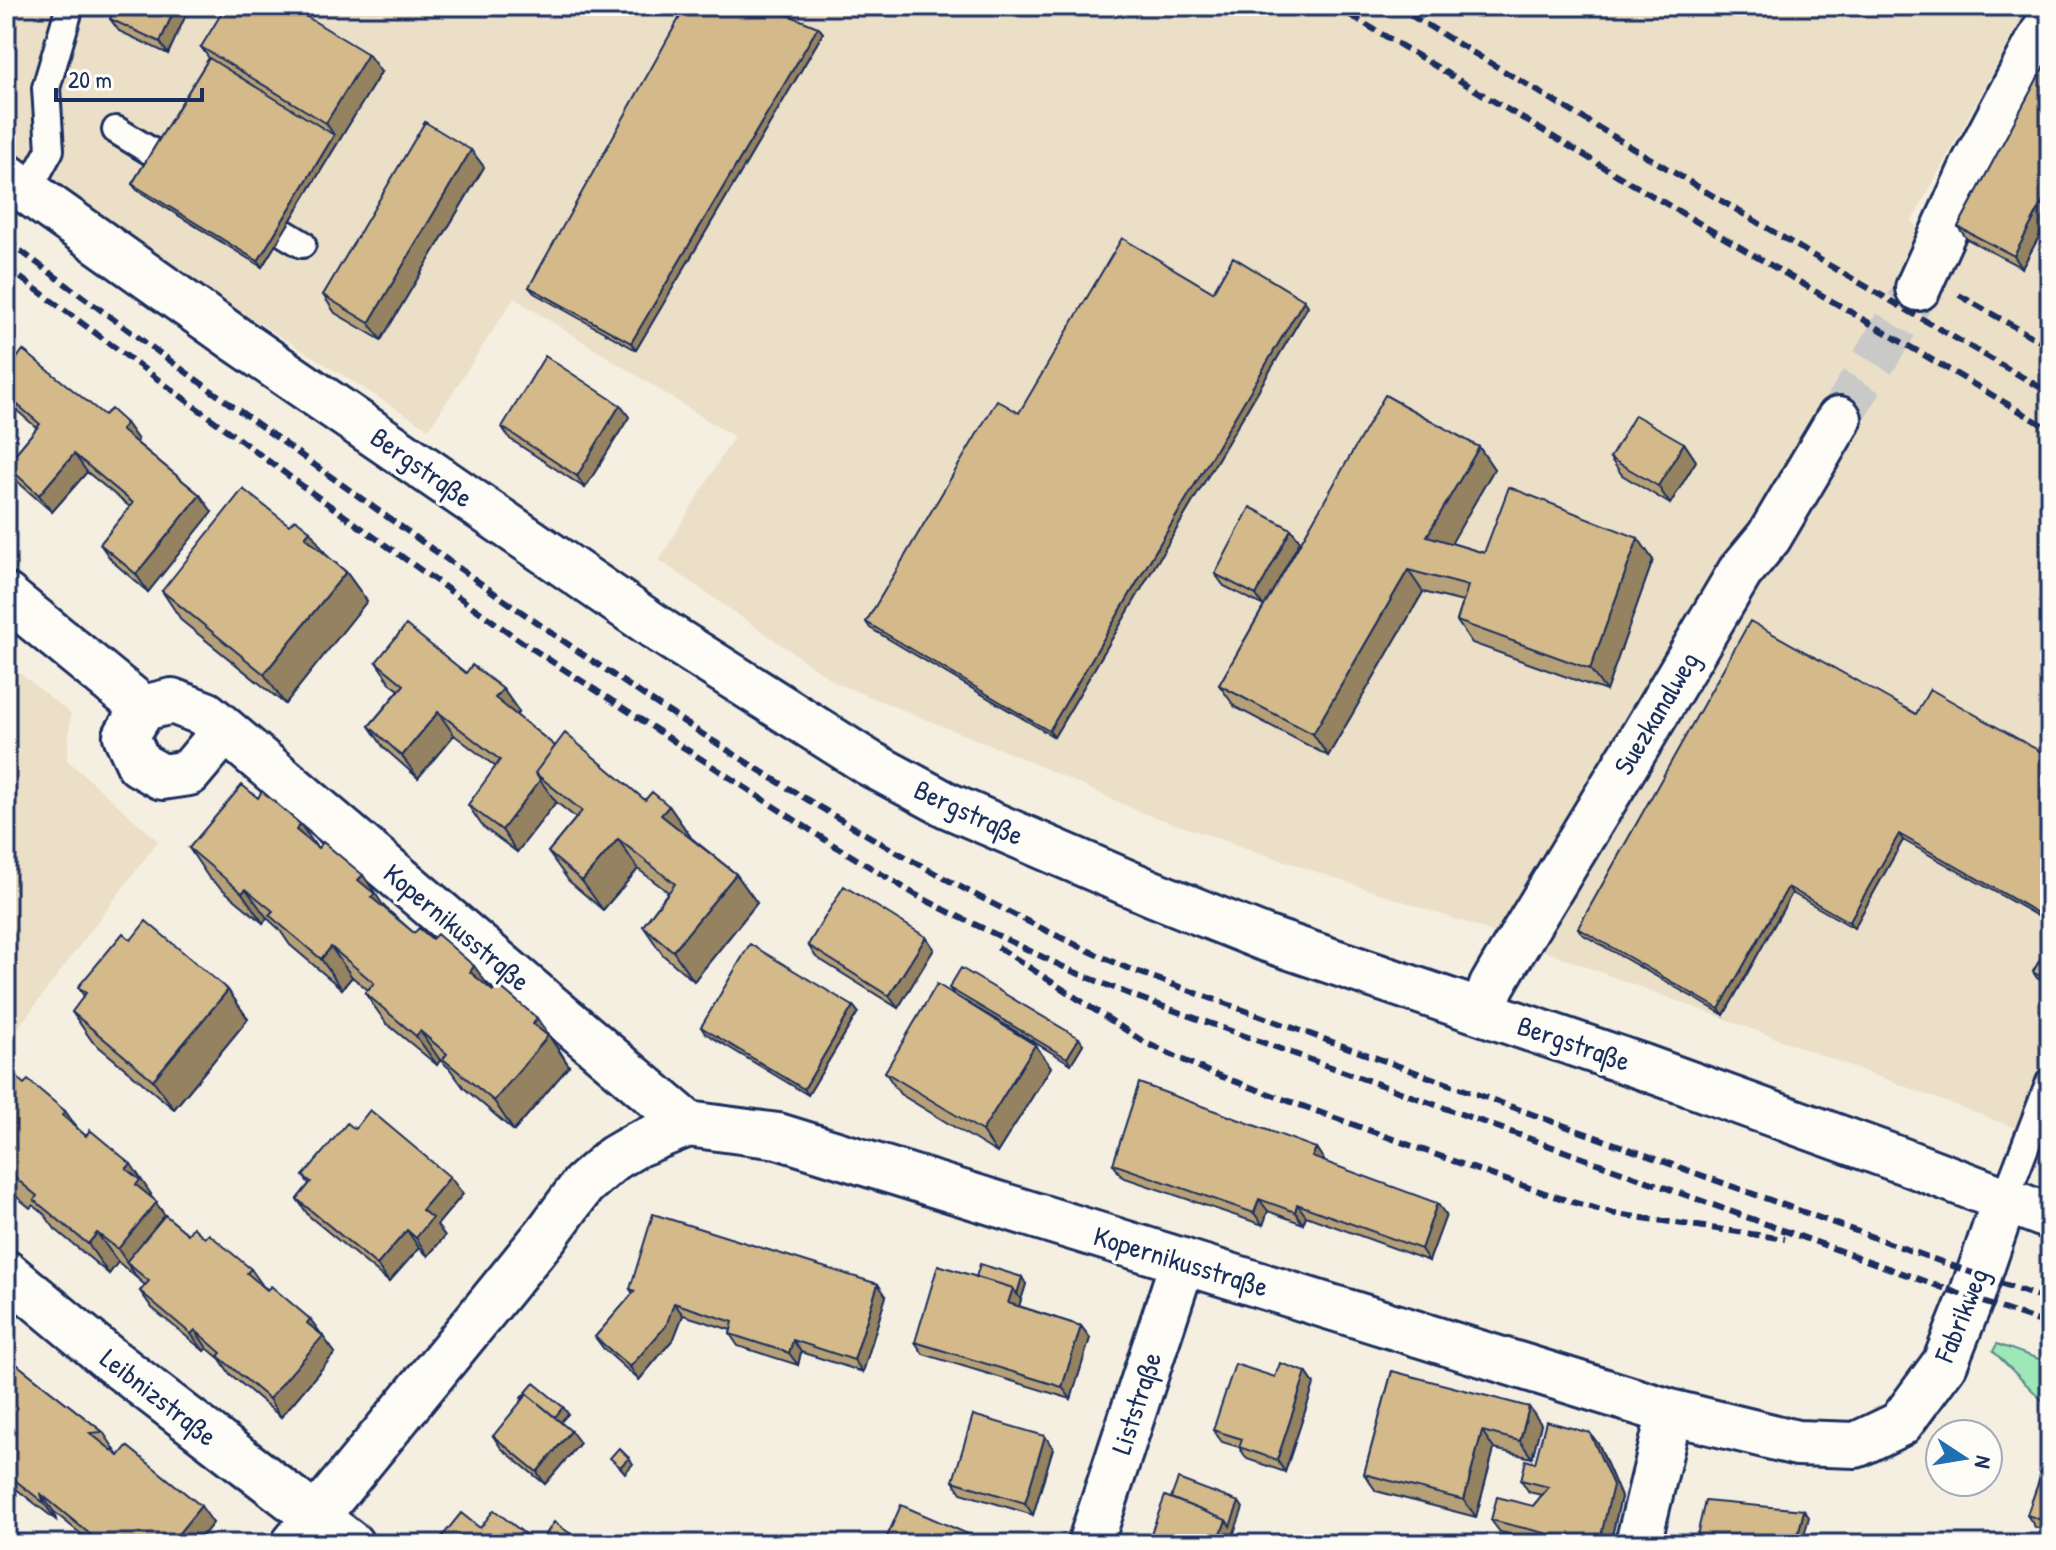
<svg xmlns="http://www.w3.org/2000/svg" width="2056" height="1550" font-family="'Patrick Hand',sans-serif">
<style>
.built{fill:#ebdfc7}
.green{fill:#9ee7b6;stroke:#5c8b8a;stroke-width:2}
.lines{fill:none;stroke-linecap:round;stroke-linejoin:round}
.minor-tunnel{stroke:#c9c9c7;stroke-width:44;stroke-dasharray:44 22;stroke-linecap:butt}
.service-casing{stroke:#1b2f5e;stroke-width:32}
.minor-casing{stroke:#1b2f5e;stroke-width:50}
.secondary-casing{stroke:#1b2f5e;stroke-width:50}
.service{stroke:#fdfcf7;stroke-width:26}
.minor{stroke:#fdfcf7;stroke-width:44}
.secondary{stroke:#fdfcf7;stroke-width:44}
.rail{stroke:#1b2f5e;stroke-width:6;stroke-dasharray:12 6;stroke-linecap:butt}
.wall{fill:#b6a077;stroke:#1b2f5e;stroke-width:2}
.shaded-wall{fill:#948261;stroke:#1b2f5e;stroke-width:2}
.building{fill:#d4ba8a;stroke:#1b2f5e;stroke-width:2}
.labels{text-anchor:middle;stroke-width:7;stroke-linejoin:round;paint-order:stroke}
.street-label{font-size:28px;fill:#1b2f5e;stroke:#fdfcf7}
</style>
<rect width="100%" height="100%" fill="#f5efe1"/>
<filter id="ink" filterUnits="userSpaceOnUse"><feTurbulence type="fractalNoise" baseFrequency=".0125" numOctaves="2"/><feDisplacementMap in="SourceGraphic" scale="16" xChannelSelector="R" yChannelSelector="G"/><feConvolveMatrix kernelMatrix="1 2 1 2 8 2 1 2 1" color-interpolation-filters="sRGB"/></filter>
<g filter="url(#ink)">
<path class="built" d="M6,6h2023l-117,215 36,48 102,-188v1060l-551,-207 -359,-122 -118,-54 -184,-74 -179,-124 75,-123 -220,-139 -85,131 -423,-263z
M6,662l65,52 -4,46 91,81 -152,203z"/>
<path class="green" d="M1997,1344l53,19v33l-4,8 -53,-53z"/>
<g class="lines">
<path class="minor-tunnel" d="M1839,419l79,-131"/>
<g class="service-casing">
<path id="service" d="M116,130l64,39
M28,190l22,-40 -4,-62 24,-82
M254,215l48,29
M2005,1199l45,-117"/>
</g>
<g class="minor-casing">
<path id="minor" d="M1918,288l56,-124 76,-144
M6,596l137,112
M225,730l-36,43 -27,4 -23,-13 -13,-28 17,-28 29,-7 34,13 19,16 463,394
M1483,1012l9,-26 11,-19 137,-226 100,-169 29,-35 70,-118
M6,1273l106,88 239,183
M294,1544l252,-309 37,-50 31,-27 24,-14 50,-20 90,12 892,276 127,31 59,2 44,-21 45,-61 26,-65 34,-99
M1090,1544l93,-283
M1638,1544l32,-132"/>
</g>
<g class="secondary-casing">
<path id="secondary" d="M6,176l231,164 427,293 205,130 78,42 207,89 110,44 379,129 260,94 147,56"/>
</g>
<use href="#service" class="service"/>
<use href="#minor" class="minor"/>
<use href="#secondary" class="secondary"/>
<path class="rail" d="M1335,6l282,169 433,254
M1395,6l434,259 221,128
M6,240c144,107 290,212 436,316 217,154 440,304 685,412l923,333
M6,267l295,218 224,159 302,197 89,54 35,18 121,58 62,25 837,302 79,27
M1959,295l91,52
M998,947l146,95 65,30 291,106 72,24 44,12 169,25"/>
</g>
<path class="wall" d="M116,6h74l-22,48 -49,-23 -9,-12z
M818,27l5,6 -187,317 -102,-57 -5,-6z
M201,47l180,25 -119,195 -125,-77 -5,-6 77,-126z
M2050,55v161l-28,52 -55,-29 -9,-12z
M471,150l13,17 -103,173 -46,-27 -12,-18z
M1213,292l91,8 4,6 -254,431 -184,-109 -4,-6 153,-209z
M6,373l98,42 22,8 12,17 -1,3 63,52 12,17 -64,80 -36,-31 -12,-17 30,-37 -43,-35 -35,40 -33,-29 -13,-18 31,-37 -31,-27z
M620,405l9,12 -44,71 -75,-49 -8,-12z
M1684,443l12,18 -26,43 -48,-29 -12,-17z
M1479,447l15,22 -43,74 33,10 169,7 -47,131 -134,-48 -15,-22 6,-19 -40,-10 -95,164 -93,-49 -16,-22 45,-79 -40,-20 -9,-12 76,-45 9,12 -24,44z
M327,556l19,16 21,29 -82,103 -103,-83 -20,-30z
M376,662l90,11 37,16 16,23 -3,3 39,31 90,54 24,6 21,30h-1l47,38 21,29 -63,78 -31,-26 -20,-29 25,-34 -30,-23 -35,41 -34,-29 -21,-29 28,-34 -20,-16 -39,50 -34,-25 -15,-22 28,-38 -42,-32 -36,43 -34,-30 -15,-22 30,-36 -8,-6z
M1916,714l134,43v166l-147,-83 -49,88 -62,-35 -68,122 -142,-81 -4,-6z
M189,848h129l96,85 18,6 42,27 17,24 67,58 11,18 -55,65 -50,-43 -15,-20 -9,-8 -3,5 -51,-42 -21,-30 3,-3 -16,-13 -10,12 -52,-44 -11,-16 -12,-11 -4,5 -54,-45z
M926,937l8,12 -36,59 -82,-51 -8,-12z
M131,940l97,50 20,29 -74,90 -82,-68 -20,-29 12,-16 -6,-9z
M2050,942v44l-13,-8 -4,-6z
M949,988l134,56 -12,20 -106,-63 70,44 16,22 -54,86 -97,-59 -15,-22 68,-79z
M853,1006l5,6 -50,83 -103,-62 -4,-6z
M6,1073l59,38 13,18 73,65 -1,1 15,20 23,19 17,4 46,31 12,17 47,33 25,34 -54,64 -51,-43 -10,-15 -13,-11 -3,3 -52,-43 -12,-17 5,-6 -7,-6 -20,-17 -9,12 -54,-45 -11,-15 -11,-9 -3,3 -24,-20z
M355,1129l108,65 -26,31 8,11 -17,20 -9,-8 -30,34 -80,-66 -12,-17 12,-15 -6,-8z
M1316,1148l8,12 -1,2 123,53 -17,46 -123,-45 -3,8 -35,-13 -5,14 -141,-48 -9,-13z
M976,1277l50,7 -7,22 62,20 9,12 -19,61 -148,-45 -8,-12z
M630,1289l256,7 -23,76 -62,-20 -3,13 -60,-19 -8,-12 1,-4 -48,-15 -9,23 -35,42 -35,-31 -9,-12 38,-43z
M6,1349l10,13 -1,1 88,69 12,18h-3l101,73 -17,21h-103l-40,-33 3,9 -50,-39z
M1392,1371l149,53 -9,34 -38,-9 -18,68 -100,-26 -12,-17z
M1306,1372l8,12 -29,88 -38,-13 -8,-12 -17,-5 -9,-12z
M563,1407l5,7 -8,8 20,21 -35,41 -44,-36 -8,-12z
M1590,1433l9,12 22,52 -11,47h-61l-49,-12 -9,-12 42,-14 9,-11 -13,-3 -8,-12 14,-17z
M1053,1448l-20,67 -72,-22 -8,-12z
M2050,1450v82l-15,-5 -8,-12z"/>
<path class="shaded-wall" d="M176,6h14l-22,48 -8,-12z
M818,27l5,6 -187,317 -5,-7z
M368,54l13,18 -119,195 -4,-6 76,-126 -8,-12z
M471,150l13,17 -103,173 -12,-17z
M2050,188v28l-28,52 -8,-12z
M1304,300l4,6 -254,431 -5,-6z
M620,405l9,12 -44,71 -8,-12z
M126,423l12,17 -4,8 -13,-18z
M1684,443l12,18 -26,43 -12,-18z
M1479,447l15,22 -51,89 -16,-22z
M74,454l13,18 -35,40 -13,-17z
M200,495l12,17 -64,80 -12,-18z
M1291,529l9,12 -36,66 -8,-12z
M310,531l21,30 -26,-24z
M1638,538l15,22 -47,131 -16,-22z
M1408,570l15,22 -95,164 -15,-22z
M346,572l21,29 -82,103 -21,-30z
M503,689l16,23 -8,9 -16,-23z
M438,712l16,23 -36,43 -16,-22z
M540,780l16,22 -39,50 -15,-22z
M669,806l21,30 -8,8 -21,-29z
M300,824l21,29 -25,-23z
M1899,834l4,6 -49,88 -5,-6z
M618,839l20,30 -35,41 -21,-29z
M736,874l21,29 -63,78 -21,-30z
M363,875l32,48 -3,4 -34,-47z
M1788,887l4,6 -68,122 -5,-6z
M246,889l21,29 -4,5 -21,-30z
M926,937l8,12 -36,59 -9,-12z
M331,947l21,30 -10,12 -21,-30z
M474,966l21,29 -25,-23z
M228,990l20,29 -74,90 -21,-29z
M853,1006l5,6 -50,83 -4,-6z
M537,1018l32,48 -55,65 -20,-30z
M420,1031l20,29 -3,5 -21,-29z
M1079,1038l4,6 -12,20 -4,-6z
M1035,1045l16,22 -54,86 -15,-22z
M65,1111l21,30 -24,-26z
M1316,1148l8,12 -4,10 -8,-13z
M131,1164l20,30 -1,1 27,37 -51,30 12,17 -20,-30 8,-80z
M450,1177l13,17 -26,31 8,11 -17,20 -12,-18 6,-28z
M1259,1199l9,12 -5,14 -9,-12z
M1437,1203l9,12 -17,46 -8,-12z
M1297,1204l9,12 -3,8 -8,-12z
M407,1230l12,18 -30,34 -12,-17z
M97,1233l21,29 -9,12 -21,-30z
M1022,1277l4,7 -5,16 -4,-6z
M878,1284l8,12 -23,76 -9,-12z
M1013,1288l8,12 -5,15 -8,-12z
M674,1303l9,12 -9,23 -35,42 -9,-13z
M310,1319l25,34 -54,64 -12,-18 38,-76z
M1081,1326l9,12 -19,61 -9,-12z
M195,1330l12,18 -3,3 -13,-17z
M793,1340l8,12 -3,13 -9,-12z
M6,1349l10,13 -10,13z
M1306,1372l8,12 -29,88 -8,-12z
M563,1407l5,7 -10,11 -5,-6z
M1529,1407l12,17 -9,34 -12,-17z
M571,1431l9,12 -35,41 -8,-12z
M1482,1431l12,18 -18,68 -12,-17z
M1590,1433l9,12 22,52 -11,47h-11z
M1045,1436l8,12 -20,67 -8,-12z
M629,1458l4,6 -8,9 -5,-6z
M41,1494l12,17 3,9 -12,-17z
M1239,1502l4,6 -13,36h-13l9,-24z
M201,1506l12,17 -17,21h-26z
M1804,1510l5,7 -7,27h-6z"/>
<path class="building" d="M116,6h60l-16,36 -50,-23z
M226,6h63l79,48 -42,69 -125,-76z
M686,6h80l52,21 -187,316 -102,-56z
M2050,55v133l-36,68 -56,-29z
M209,58l125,77 -76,126 -126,-77z
M425,122l46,28 -102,173 -46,-28z
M1122,238l91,54 20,-35 71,43 -255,431 -183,-109 131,-222 22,13z
M23,350l81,65 7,-6 15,14 -5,7 79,65 -64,79 -36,-30 33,-41 -59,-49 -35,41 -33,-30 34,-41 -34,-29v-22z
M545,356l75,49 -43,71 -75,-49z
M1385,395l94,52 -52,89 57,17 25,-66 129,51 -48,131 -133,-48 11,-35 -60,-16 -95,164 -94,-49z
M1635,415l49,28 -26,43 -48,-28z
M243,489l46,36 6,-6 15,12 -5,6 41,35 -82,102 -102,-83z
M1250,507l41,22 -35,66 -41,-21z
M1750,621l166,93 14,-25 120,68v163l-151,-86 -50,88 -61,-35 -69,122 -141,-81z
M406,625l60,48 6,-8 31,24 -8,9 60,48 -20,27 5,7 -38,50 -34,-25 32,-45 -62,-48 -36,44 -33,-30 35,-41 -28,-23z
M565,733l80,67 7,-8 17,14 -8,9 75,59 -63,77 -30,-25 32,-42 -57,-45 -36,42 -34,-29 34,-41 -47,-38z
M242,785l16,13 4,-7 38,33 -4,6 22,18 5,-6 40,33 -5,5 17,14 -4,3 43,36 5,-5 13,11 5,-5 37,32 -4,6 23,19 5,-6 39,33 -4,6 15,12 -54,65 -51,-42 4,-5 -27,-23 -4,5 -51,-43 9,-10 -43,-36 -10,12 -52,-44 4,-4 -27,-22 -4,4 -53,-45z
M844,886l82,51 -37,59 -81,-51z
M146,921l82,69 -75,90 -81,-68 14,-19 -8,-6 45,-54 8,7z
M2050,942v40l-17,-10z
M750,944l103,62 -49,83 -103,-62z
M961,968l118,70 -12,20 -118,-70z
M937,984l98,61 -53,86 -97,-59z
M8,1070l16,14 4,-4 37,31 -3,4 24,21 4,-6 41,34 -5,5 14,11 -4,5 21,17 -39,47 -21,-16 -9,11 -54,-44 3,-4 -24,-20 -4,3 -3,-3v-103z
M1139,1083l177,65 -4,9 125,46 -16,46 -124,-45 -2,8 -36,-13 -5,14 -141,-49z
M370,1110l80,67 -28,33 10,8 -16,20 -9,-8 -30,35 -80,-66 14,-17 -8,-6 44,-53 8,6z
M653,1214l225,70 -24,76 -61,-20 -4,13 -59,-19 3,-12 -59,-19 -8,23 -36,41 -35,-30 40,-46 -5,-2z
M165,1215l23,19 5,-7 12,11 4,-4 42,35 -4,4 20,17 4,-4 39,33 -3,4 16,13 -54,63 -51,-43 3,-3 -26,-23 -4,4 -51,-43 9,-10 -23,-19z
M980,1264l42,13 -5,17 -4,-6 -37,-11z
M938,1265l75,23 -5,15 73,23 -19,61 -147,-45z
M15,1363l88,69 -13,1 29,23 8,-10 74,60 -31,38h-68l-61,-50 3,9 -38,-30v-101h1z
M1280,1363l26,9 -29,88 -38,-13 3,-8 -29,-9 22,-66 40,13z
M1392,1371l137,36 -9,34 -38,-10 -18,69 -100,-26z
M534,1383l29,24 -8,10 -28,-23 -4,6 -2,-2z
M527,1394l44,37 -34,41 -44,-36z
M973,1415l72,21 -20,67 -72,-22z
M1546,1421l44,12 23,52 -14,59h-9l-99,-24 6,-23 36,9 16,-19 -28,-7 5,-20 9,3z
M619,1448l10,10 -9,9 -10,-9z
M2050,1450v73l-23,-8z
M1178,1479l61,23 -9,24 -4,-6 -55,-22z
M1165,1496l61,24 -9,24h-70z
M1705,1501l99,9 -8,34h-19l-15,-4 -1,4h-66z
M901,1505l90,39h-93l-12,-5z
M494,1510l44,34h-102l25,-31 19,15z
M554,1522l31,22h-37l-6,-4z
M813,1540l9,4h-11z"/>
</g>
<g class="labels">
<g class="street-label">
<text transform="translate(422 467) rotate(35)" y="10">Bergstraße</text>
<text transform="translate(1656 713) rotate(-59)" y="10">Suezkanalweg</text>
<text transform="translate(969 812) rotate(25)" y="10">Bergstraße</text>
<text transform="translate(457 927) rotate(40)" y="10">Kopernikusstraße</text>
<text transform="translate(1574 1043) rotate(19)" y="10">Bergstraße</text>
<text transform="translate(1181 1261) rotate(17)" y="10">Kopernikusstraße</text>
<text transform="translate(1961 1315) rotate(-68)" y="10">Fabrikweg</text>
<text transform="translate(159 1397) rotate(38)" y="10">Leibnizstraße</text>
<text transform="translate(1136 1403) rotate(-72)" y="10">Liststraße</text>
</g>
</g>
<rect width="2056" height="1550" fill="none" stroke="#fdfcf7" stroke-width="32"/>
<rect x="16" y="16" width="2024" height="1518" fill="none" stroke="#1b2f5e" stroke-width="3" filter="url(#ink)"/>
<g transform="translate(1964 1458) rotate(102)"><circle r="38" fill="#fdfcf7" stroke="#a3aaba" stroke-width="2"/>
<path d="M0-6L14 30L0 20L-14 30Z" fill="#1f6fb2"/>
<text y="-12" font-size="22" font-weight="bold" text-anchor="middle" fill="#1b2f5e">N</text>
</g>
<path d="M56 88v12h146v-12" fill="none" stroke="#1b2f5e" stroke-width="4"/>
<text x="68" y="88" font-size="24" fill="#1b2f5e" stroke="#fdfcf7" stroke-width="6" paint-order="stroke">20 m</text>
</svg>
